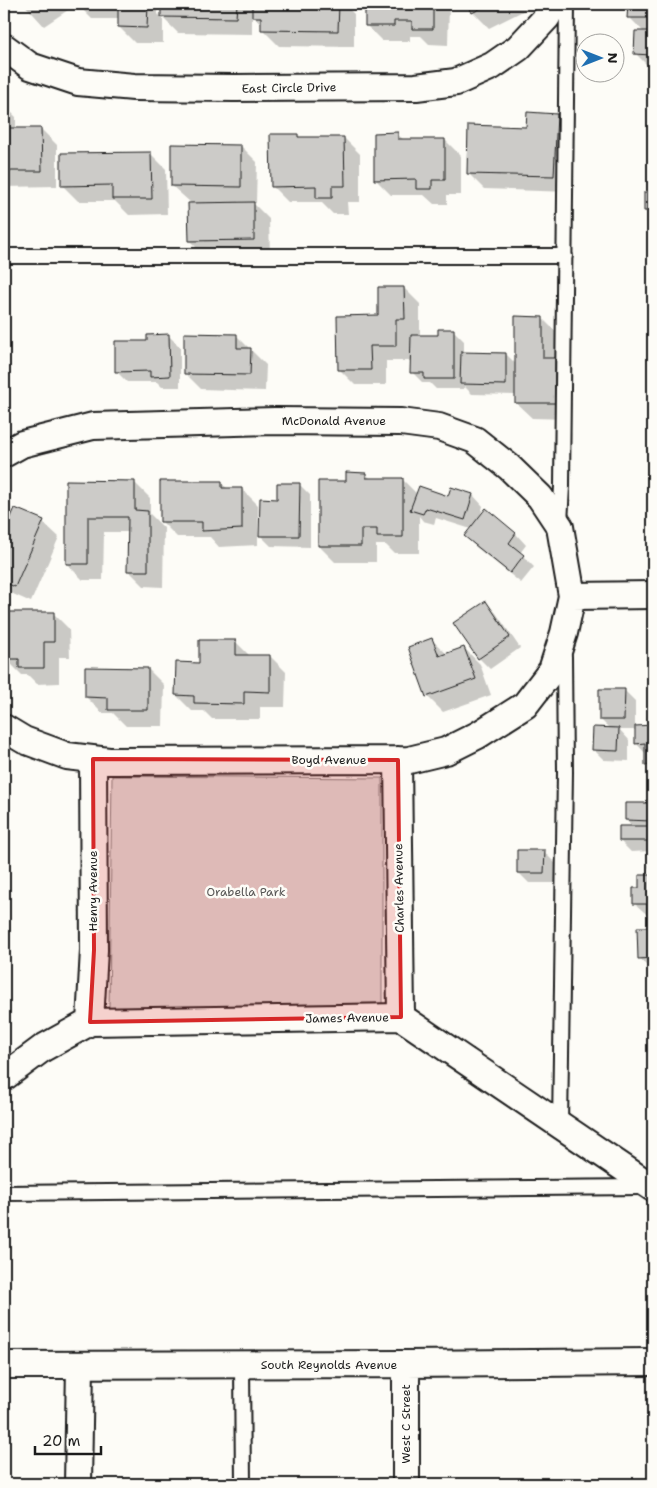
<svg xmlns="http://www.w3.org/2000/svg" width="657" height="1488" font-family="'Shantell Sans',sans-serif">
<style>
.green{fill:#e0dfdb;stroke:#7e7e7c}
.shadow{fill:#0003}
.building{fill:#cccbc8;stroke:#1c1c1c}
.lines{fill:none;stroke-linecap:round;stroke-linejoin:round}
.lane-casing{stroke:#1c1c1c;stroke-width:18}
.street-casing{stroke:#1c1c1c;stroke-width:30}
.lane{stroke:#fdfcf7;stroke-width:14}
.street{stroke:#fdfcf7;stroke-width:26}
.marked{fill:#d62828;fill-opacity:0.2;stroke:#d62828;stroke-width:4;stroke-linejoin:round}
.labels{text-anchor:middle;stroke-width:5;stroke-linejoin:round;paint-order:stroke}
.street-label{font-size:12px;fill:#1c1c1c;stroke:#fdfcf7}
.park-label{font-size:12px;fill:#575655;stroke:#fdfcf7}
</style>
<rect width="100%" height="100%" fill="#fdfcf7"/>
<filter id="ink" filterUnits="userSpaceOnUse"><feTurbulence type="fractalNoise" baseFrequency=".02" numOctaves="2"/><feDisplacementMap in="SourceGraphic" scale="10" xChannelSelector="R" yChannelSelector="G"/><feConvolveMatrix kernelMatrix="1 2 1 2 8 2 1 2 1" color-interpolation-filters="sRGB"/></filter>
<g filter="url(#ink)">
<path class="green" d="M112,776l270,2v229l-273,1z"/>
<path class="shadow" d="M24,4h45l2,4 -27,18z
M77,4h80v9l5,5v-14h182l10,10v33l-75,-1 -16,-16v-4l-11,-11v19l-74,-1 -15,-15v25h-28l-16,-16v-8h-27z
M367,4h82l-1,41 -19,-1 -8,-8h-11v5h-28l-16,-16z
M469,4h68l-48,24 -16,-16z
M629,4h24v92l-1,-2v-24l-16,-16 8,-22 -15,-15z
M4,105l12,12v12h25l16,16v41l-53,1z
M556,115l16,16 -2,61 -86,-3 -16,-16 60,-45z
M397,134l7,6h41l16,16v39h-14v9h-13l-10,-9h-33l-16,-16z
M297,135l4,3h43l16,16v48h-13l1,12h-15l-12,-12h-33l-16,-16z
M241,146l16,16 -1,41h-3l16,16 1,37 -64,1 -16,-16v-39l-18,-16z
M150,153l16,16 1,45 -38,1 -14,-14h-37l-16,-16z
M645,193l8,1v25l-8,-8z
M404,288l16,16v32h19l14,-6 11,11v12l42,1 10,10 26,-46 16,16v29l13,12 -1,44 -38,-1 -16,-15v-8l-44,-1 -8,-8v3h-28l-6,-6h-7l-11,-11v-11h-26v24h-31l-16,-16 40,-53z
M169,336l11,11v40h-18l-5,-5h-30l-11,-11 32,-29z
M237,336l29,29 -1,26 -64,-2 -16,-16z
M366,474l6,6h31l14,14 32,3 24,-2 10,11 -3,12 6,-8 30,24 10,11 -6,8 14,14 -13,16 -45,-36 -11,-11 6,-7 -35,-11 -2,6 -11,-3 -4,-5v37h-25l-8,-8h-10v17h-41l-16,-16 28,-64z
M68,482h66l16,16v16l14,14 -1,59 -19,-1 -16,-16 1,-38h-25l-1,48h-20l-16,-16z
M221,483l7,6h14l16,16v40l-39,2 -9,-10h-33l-16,-16z
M300,485l10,10v52l-39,-1 -11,-11 19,-35z
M15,509l28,13 16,15 -28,65 -27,-12v-54z
M486,602l10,11 24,35 -30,21 -11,-11z
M4,613h49l16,16 1,28h-11v26l-22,1 -9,-9h-6l-16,-16v-4l-2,-3z
M432,640l15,14 17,-6 16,16 11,31 -48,17 -16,-16z
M236,642l14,14h20l16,16 -1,35h-25v12h-48l-8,-8h-12l-16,-16z
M148,669l16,16 -1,41h-37l-13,-13h-11l-16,-16z
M624,690l11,11v26h18v44l-6,-6 -1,-11 -10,-11v-13h-16l9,10v21l-25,-1 -11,-11 17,-20 -9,-9z
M653,781v89l-2,-2v-17l-20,1 -11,-11 13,-14 -7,-7 26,-16z
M544,852l11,11v20h-26l-11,-11z
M640,876h13v44l-19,-17 6,-14z
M639,928h14v41h-3l-11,-11z"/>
<path class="building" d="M99,4h49l-1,24 -29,-1v-23z
M161,4h76l-1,14 -75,-1z
M252,4h87l-1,27 -77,-1v-13h-9z
M365,4h68v25h-21v-8h-18v5h-29z
M467,4h22l-17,9z
M628,4h25v14h-26z
M635,31h18v64h-3l1,-40 -17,-1z
M527,112l30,2 -3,62 -87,-2 1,-49 58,2z
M4,128h37l1,43h-38z
M398,132v7h47v41h-13v9h-16v-10l-42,1v-47z
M270,134h28v3h46l1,49h-13v12h-16v-12l-45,1z
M171,144l70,1v42l-70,-1z
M151,152l1,47h-40v-14l-51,1v-33z
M644,192h9v19h-9z
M254,202v38l-65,1 -1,-38z
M378,287h26l1,32h-9v27h-26l1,24h-33l-1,-54 41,-1z
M515,316l28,1v41h12v45h-40z
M438,329h16v50h-30v-6h-14l1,-38h27z
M184,333l53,1v14h14l-1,27 -66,-1z
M169,334l1,42 -20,1v-6l-35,1v-31h32v-6z
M461,352l45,1v32l-46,-1z
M346,472l20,1v5h37v59h-26v-8h-16v17h-43v-65h28z
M66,480l69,1v29l13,1v60h-21l1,-54h-40v47h-22z
M160,481h62v7h20v41l-40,2v-9h-42z
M277,483h23l-1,53h-40l1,-38 17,1z
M419,486l29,10 3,-9 22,7 -8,26 -39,-12 -3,6 -13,-4z
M15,508l29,12 -29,67 -11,-5v-49z
M486,508l30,25 -7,10 15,12 -14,18 -46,-37z
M486,601l24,36 -32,22 -25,-36z
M4,612h50v30h-10v26h-25v-9h-14z
M432,638l7,18 25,-9 12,32 -50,18 -18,-50z
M199,640h37v15h34v37l-26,-1v13l-50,-1v-7l-19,-1 1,-33 23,1z
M85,667l63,1v42h-40v-12l-23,-1z
M599,689h26l-1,31h-25z
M653,725v40h-8v-22l-10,1v-18z
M593,727l26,1 -1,23 -26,-1z
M651,779h2l-1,42 -27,-1v-17h26z
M619,826h34v42h-3v-27h-31z
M517,850h28l-1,23h-27z
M639,875h14v40h-6v-11h-14v-16h6z
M637,927h16v31l-15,1z"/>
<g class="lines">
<g class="lane-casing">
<path id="lane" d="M4,256h561
M560,523l2,-37 5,-482
M560,1126l5,-354 -1,-116
M4,1193l641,-6
M242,1365l1,119"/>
</g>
<g class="street-casing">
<path id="street" d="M4,47l26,19 48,16 56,5 101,1 181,-1 40,-5 36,-16 26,-18 29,-31 6,-13
M4,454l18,-10 71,-18 182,-5 126,1 38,5 36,13 34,27 31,30 20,30 12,69 -8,37 -12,37 -27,35 -47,30 -32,16 -37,9 -300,1 -42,-5 -43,-16 -20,-12
M572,596l81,-1
M398,760l3,257
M90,1022l4,-72 -1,-191
M4,1077l39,-29 47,-26 311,-5 252,171
M406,1364v120
M4,1365l402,-1 247,-2
M78,1484l2,-119"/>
</g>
<use href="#lane" class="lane"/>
<use href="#street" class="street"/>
</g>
</g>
<path class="marked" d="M93,759l305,1 3,257 -311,5 4,-72z"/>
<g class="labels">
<g class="street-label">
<text transform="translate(289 88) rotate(-1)" y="4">East Circle Drive</text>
<text x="334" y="425">McDonald Avenue</text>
<text x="329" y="764">Boyd Avenue</text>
<text transform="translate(399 888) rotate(-91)" y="4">Charles Avenue</text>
<text transform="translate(93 891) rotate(-90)" y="4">Henry Avenue</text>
<text transform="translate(347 1018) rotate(-1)" y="4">James Avenue</text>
<text x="329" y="1369">South Reynolds Avenue</text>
<text transform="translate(406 1424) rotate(-90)" y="4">West C Street</text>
</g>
<g class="park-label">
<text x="246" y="896">Orabella Park</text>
</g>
</g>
<rect width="657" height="1488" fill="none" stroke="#fdfcf7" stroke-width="20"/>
<rect x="10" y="10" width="637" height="1468" fill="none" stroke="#1c1c1c" stroke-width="2" filter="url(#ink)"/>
<g transform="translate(600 58) rotate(90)"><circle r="24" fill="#fdfcf7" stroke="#a3a29f"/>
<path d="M0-4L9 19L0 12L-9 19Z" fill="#1f6fb2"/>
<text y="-8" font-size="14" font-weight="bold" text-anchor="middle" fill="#1c1c1c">N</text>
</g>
<path d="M35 1446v8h66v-8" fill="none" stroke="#1c1c1c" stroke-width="2.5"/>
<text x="42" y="1446" font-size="15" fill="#1c1c1c" stroke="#fdfcf7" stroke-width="4" paint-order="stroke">20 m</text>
</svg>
